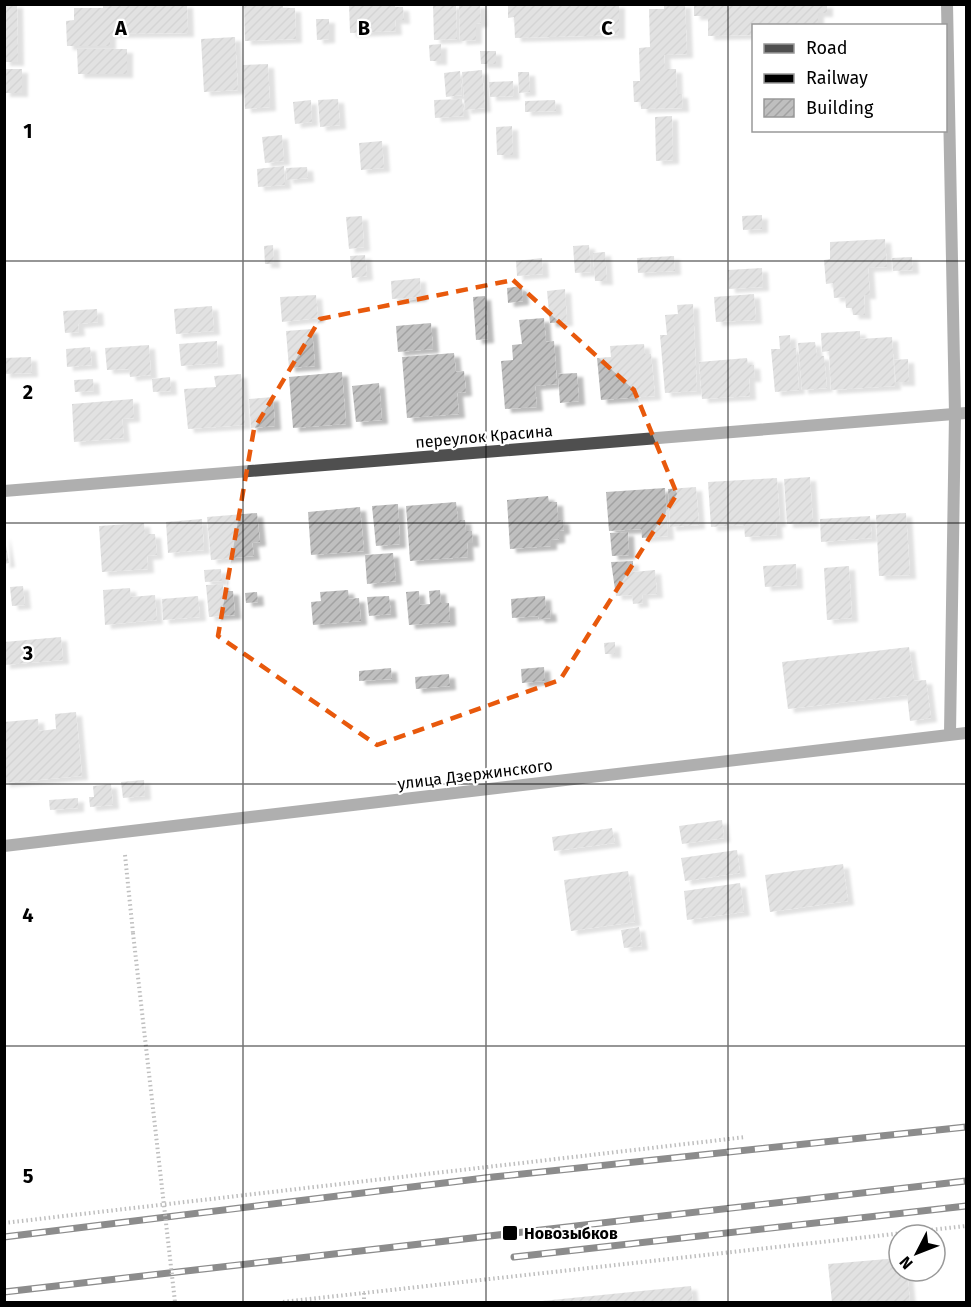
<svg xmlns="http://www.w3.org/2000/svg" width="971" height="1307" font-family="'Fira Sans',sans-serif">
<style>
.building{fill:url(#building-hatch);filter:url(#shadow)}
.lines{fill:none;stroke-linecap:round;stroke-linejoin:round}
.path{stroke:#717171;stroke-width:4;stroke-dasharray:1.5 3;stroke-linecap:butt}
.service{stroke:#4f4f4f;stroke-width:12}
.minor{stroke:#4f4f4f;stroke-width:12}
.rail-casing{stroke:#000;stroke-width:7}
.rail{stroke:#fff;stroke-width:4.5;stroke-dasharray:14;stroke-linecap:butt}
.path-bridge{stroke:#717171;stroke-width:4;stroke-dasharray:1.5 3;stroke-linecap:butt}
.marked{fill:none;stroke:#e8590c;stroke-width:4.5;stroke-dasharray:12 8;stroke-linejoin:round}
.grid{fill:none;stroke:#000;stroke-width:1.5;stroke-opacity:0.55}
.poi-dot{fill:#000;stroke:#fff;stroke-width:2}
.labels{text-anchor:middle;stroke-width:4.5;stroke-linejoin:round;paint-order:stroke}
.street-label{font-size:16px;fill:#000;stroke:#fff}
.poi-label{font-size:16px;font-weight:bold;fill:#000;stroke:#fff;text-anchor:start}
.grid-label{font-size:20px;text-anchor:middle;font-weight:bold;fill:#000;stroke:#fff;stroke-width:4.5;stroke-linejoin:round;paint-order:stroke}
</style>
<defs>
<pattern id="building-hatch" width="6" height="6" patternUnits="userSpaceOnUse" patternTransform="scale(1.5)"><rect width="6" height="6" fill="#bfbfbf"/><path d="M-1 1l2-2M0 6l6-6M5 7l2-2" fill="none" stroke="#a2a2a2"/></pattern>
<filter id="shadow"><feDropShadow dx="6" dy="4" stdDeviation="1.5" flood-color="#0004"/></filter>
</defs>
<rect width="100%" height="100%" fill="#fff"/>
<path class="building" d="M4,4h13l1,58h-14z
M103,4h84l1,29 -78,1v12h-43l-1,-25 8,-1v-12h29z
M244,4h39v4h12l1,31 -51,2z
M349,4h46v3h8l1,13h-9l1,11 -46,2z
M433,4h23l1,35 -23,1z
M459,4h21l1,19 -5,1v16l-16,1z
M619,4v31l-104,3 -1,-21 -6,1v-13z
M664,4h21l2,50 -23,1 1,14h11l1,25h5l1,14 -42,1v-7h-7l-1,-21h7l-1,-33 11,-1 -1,-38h15z
M694,4h133v9h-9v13h-64v9l-46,1v-20h-14z
M316,19h13v20l-12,1z
M235,37l3,53 -34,2 -3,-53z
M441,44v17h-11l-1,-16z
M77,49h50v25h-49z
M480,51h16v13h-15z
M268,64l2,43 -25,2 -2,-44z
M4,69h18v24h-18z
M482,70l3,38 -20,2 -3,-38z
M460,71l2,24 -16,2 -2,-24z
M518,72h11l1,20 -11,1z
M513,81l1,15 -24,1 -1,-15z
M338,99l2,26 -20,2 -2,-27z
M462,99l2,17 -29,2 -1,-18z
M311,100l1,22 -17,2 -2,-22z
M555,100l1,11 -31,1v-11z
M672,116l1,44 -17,1 -1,-44z
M512,126l1,29h-16l-1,-28z
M282,135l2,26 -19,2 -3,-26z
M382,141l2,27 -23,2 -2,-27z
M284,166l1,19 -27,2 -1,-18z
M307,167l1,11 -21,2 -1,-12z
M762,215v14l-19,1 -1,-14z
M362,216l2,31 -15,2 -3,-32z
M885,239l2,28 -19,1 2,27h-6l1,20h-12l-1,-7h-6l-1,-11 -11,1 -1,-15 -7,1 -2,-24 6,-1v-17z
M273,245l1,19h-9l-1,-18z
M589,245l2,27 -16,1 -2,-27z
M605,252l2,29h-12l-2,-28z
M365,255l2,21 -15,2 -2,-22z
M674,256l1,15 -37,2 -1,-15z
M912,257l1,13 -20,1 -1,-13z
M542,258l1,16 -26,2 -1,-15z
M762,268l1,19 -34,2 -1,-19z
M420,278l1,19 -29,2 -1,-18z
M522,286l1,15 -15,2 -1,-15z
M565,289l2,33 -17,1 -3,-32z
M754,294l2,26 -40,2 -2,-25z
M316,295l2,23 -36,4 -2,-25z
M485,296l3,43 -12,1 -3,-43z
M693,304l4,87 -32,2 -5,-58h7l-2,-20 13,-1 -1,-9z
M212,306l2,25 -38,3 -2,-25z
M97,309l1,13 -20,2 1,8 -14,1 -2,-22z
M544,318l2,24 8,-1 3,43 -22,2 2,21 -32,2 -4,-48 12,-1 -1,-15 10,-1 -3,-24z
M431,323l2,26 -35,3 -2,-26z
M312,329l3,37 -26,2 -3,-37z
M860,331v8l32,-2 3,49 -64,4 -2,-39 -7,1 -1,-19z
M790,335l1,13h5l3,42 -24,2 -4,-43h9l-1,-13z
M217,341l1,22 -37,3 -2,-22z
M815,342l2,14h7l3,32 -25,2 -4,-47z
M644,344l1,10h6l4,42 -54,4 -4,-42 14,-1 -1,-11z
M149,345l2,30 -21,2 -1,-8 -22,1 -2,-22z
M90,347l2,18 -25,2 -1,-18z
M454,353l2,19 8,-1 2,21 -9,1 2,21 -52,4 -5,-61z
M31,357l1,16 -28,1v-16z
M747,358l1,7h6l1,13h-6l1,18 -48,3 -3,-37z
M908,359l1,23h-13l-2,-22z
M342,372l4,52 -53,4 -4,-51z
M577,373l2,28 -19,2 -2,-29z
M241,374l4,51 -57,4 -4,-40 32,-2 -2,-11z
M170,377l1,14 -18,1 -1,-13z
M93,379l1,12 -19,1 -1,-12z
M379,383l3,37 -26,2 -4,-36z
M273,397l2,29 -24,2 -2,-29z
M133,399l1,19 -12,1 2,19 -50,4 -2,-38z
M810,477l3,46 -26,1 -3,-45z
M777,478l3,45h-4l1,12 -32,2 -1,-12 -33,2 -3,-45z
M696,487l3,38 -29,2 -2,-38z
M665,488l3,48 -26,2 -1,-9 -32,2 -3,-39z
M548,496l1,6h8l1,18h5l1,10 -5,1v8l-8,1v6l-41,3 -3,-49z
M456,502l2,18h7l1,11h6l1,12h-6l1,14 -58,4 -4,-55z
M398,504l2,40 -24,2 -4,-40z
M360,507l4,44 -53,4 -3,-43z
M257,513l3,29 -8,1 2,13 -43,4 -4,-43z
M906,513l4,62 -31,1 -3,-61z
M870,516l2,22 -51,4 -1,-23z
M202,519l2,31 -36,3 -2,-31z
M144,523l1,11h10l2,21 -10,1 1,13 -46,3 -3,-46z
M628,532l1,23 -17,1 -2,-23z
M4,534l5,29 -5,1z
M393,553l3,28 -29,3 -2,-29z
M633,561v11l22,-2 2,24 -15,1 1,8 -10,1 -1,-9 -16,1 -5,-34z
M796,564l1,21 -32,2 -2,-21z
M849,566l3,52 -25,2 -3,-52z
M221,569l1,12 -17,1 -1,-12z
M223,584v7h10l2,24 -26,2 -3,-32z
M23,586l2,19 -13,1 -2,-19z
M130,588l1,9 24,-2 2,25 -52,5 -2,-35z
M348,590l1,9 10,-1 2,23 -48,4 -2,-23 10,-1 -1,-9z
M440,590l1,13h8l1,19 -41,3 -3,-33 13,-1 1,14 10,-1 -1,-13z
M257,592l1,10 -12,1 -1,-10z
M198,596l2,21 -37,3 -1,-21z
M389,596l2,18 -22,2 -2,-19z
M545,596l1,14h4l1,8 -12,1 -1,-3 -26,2 -1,-19z
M61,637l2,23 -59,5v-23z
M615,642v12h-10l-1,-11z
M909,647l5,34 12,-1 5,38 -21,3 -3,-26 -119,14 -6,-47z
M544,667l1,14 -23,2 -1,-14z
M391,668l1,11 -33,2v-10z
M449,674l1,12 -34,3 -1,-12z
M76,712l6,64 -78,7v-61l34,-3 1,12 17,-2 -1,-15z
M144,780l1,16 -22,2 -2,-16z
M111,784l2,21 -23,2 -1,-10h5l-1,-11z
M78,798v10l-28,2 -1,-10z
M722,820l2,18 -42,6 -3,-18z
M612,828l3,15 -61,8 -2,-14z
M737,850l3,23 -55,8 -4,-23z
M843,864l5,37 -78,11 -5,-37z
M628,871l7,51 -64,9 -7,-51z
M740,883l4,29 -57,8 -3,-29z
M639,927l3,19 -18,2 -3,-18z
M899,1258v13h8l3,31h-78l-4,-38z
M691,1286l2,16h-151v-1z"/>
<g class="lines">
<path class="path" d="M125,855l8,78
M4,1223l742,-86
M364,1293v9
M283,1302l683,-76"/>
<path class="service" d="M947,4l8,410 -5,319"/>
<path class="minor" d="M4,491l962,-78
M4,846l962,-113"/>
<g class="rail-casing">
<path id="rail" d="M4,1237l489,-60 473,-50
M514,1257l452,-51
M4,1292l962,-111"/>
</g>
<use href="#rail" class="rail"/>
<path class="path-bridge" d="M133,933l42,369"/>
</g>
<path d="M0 0H971V1307H0ZM513,280l121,110 43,104 -117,186 -183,65 -159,-109 36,-207 66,-110z" fill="#fff" fill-opacity=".55" fill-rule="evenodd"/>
<path class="marked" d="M513,280l121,110 43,104 -117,186 -183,65 -159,-109 36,-207 66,-110z"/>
<path class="grid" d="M243,4v1298M486,4v1298M728,4v1298M4,261h962M4,523h962M4,784h962M4,1046h962"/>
<rect class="poi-dot" x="502" y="1225" width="16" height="16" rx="3"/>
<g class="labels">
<g class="street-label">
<text transform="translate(484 436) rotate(-5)" y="6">переулок Красина</text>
<text transform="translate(475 774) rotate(-7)" y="6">улица Дзержинского</text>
</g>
<g class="poi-label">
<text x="524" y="1239">Новозыбков</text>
</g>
</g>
<g class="grid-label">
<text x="121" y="35">A</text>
<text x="364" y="35">B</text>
<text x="607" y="35">C</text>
<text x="28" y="138">1</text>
<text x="28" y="399">2</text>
<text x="28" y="660">3</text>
<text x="28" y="922">4</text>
<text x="28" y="1183">5</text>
</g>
<rect width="971" height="1307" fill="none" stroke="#000000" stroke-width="12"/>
<rect x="752" y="24" width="195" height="108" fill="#ffffff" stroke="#999999" stroke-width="1.5"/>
<rect x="764" y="44" width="30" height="9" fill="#4f4f4f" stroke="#999999" stroke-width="1.5"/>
<text x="806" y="54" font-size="18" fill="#000000">Road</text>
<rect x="764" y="74" width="30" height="9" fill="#000000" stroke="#999999" stroke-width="1.5"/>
<text x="806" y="84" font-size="18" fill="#000000">Railway</text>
<rect x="764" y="99" width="30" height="18" fill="url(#building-hatch)" stroke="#999999" stroke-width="1.5"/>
<text x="806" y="114" font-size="18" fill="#000000">Building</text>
<g transform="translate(917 1253) rotate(228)"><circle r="28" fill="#ffffff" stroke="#999999" stroke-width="1.5"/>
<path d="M0-4.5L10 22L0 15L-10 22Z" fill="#000000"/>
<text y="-9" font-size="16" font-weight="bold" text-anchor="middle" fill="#000000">N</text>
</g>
</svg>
